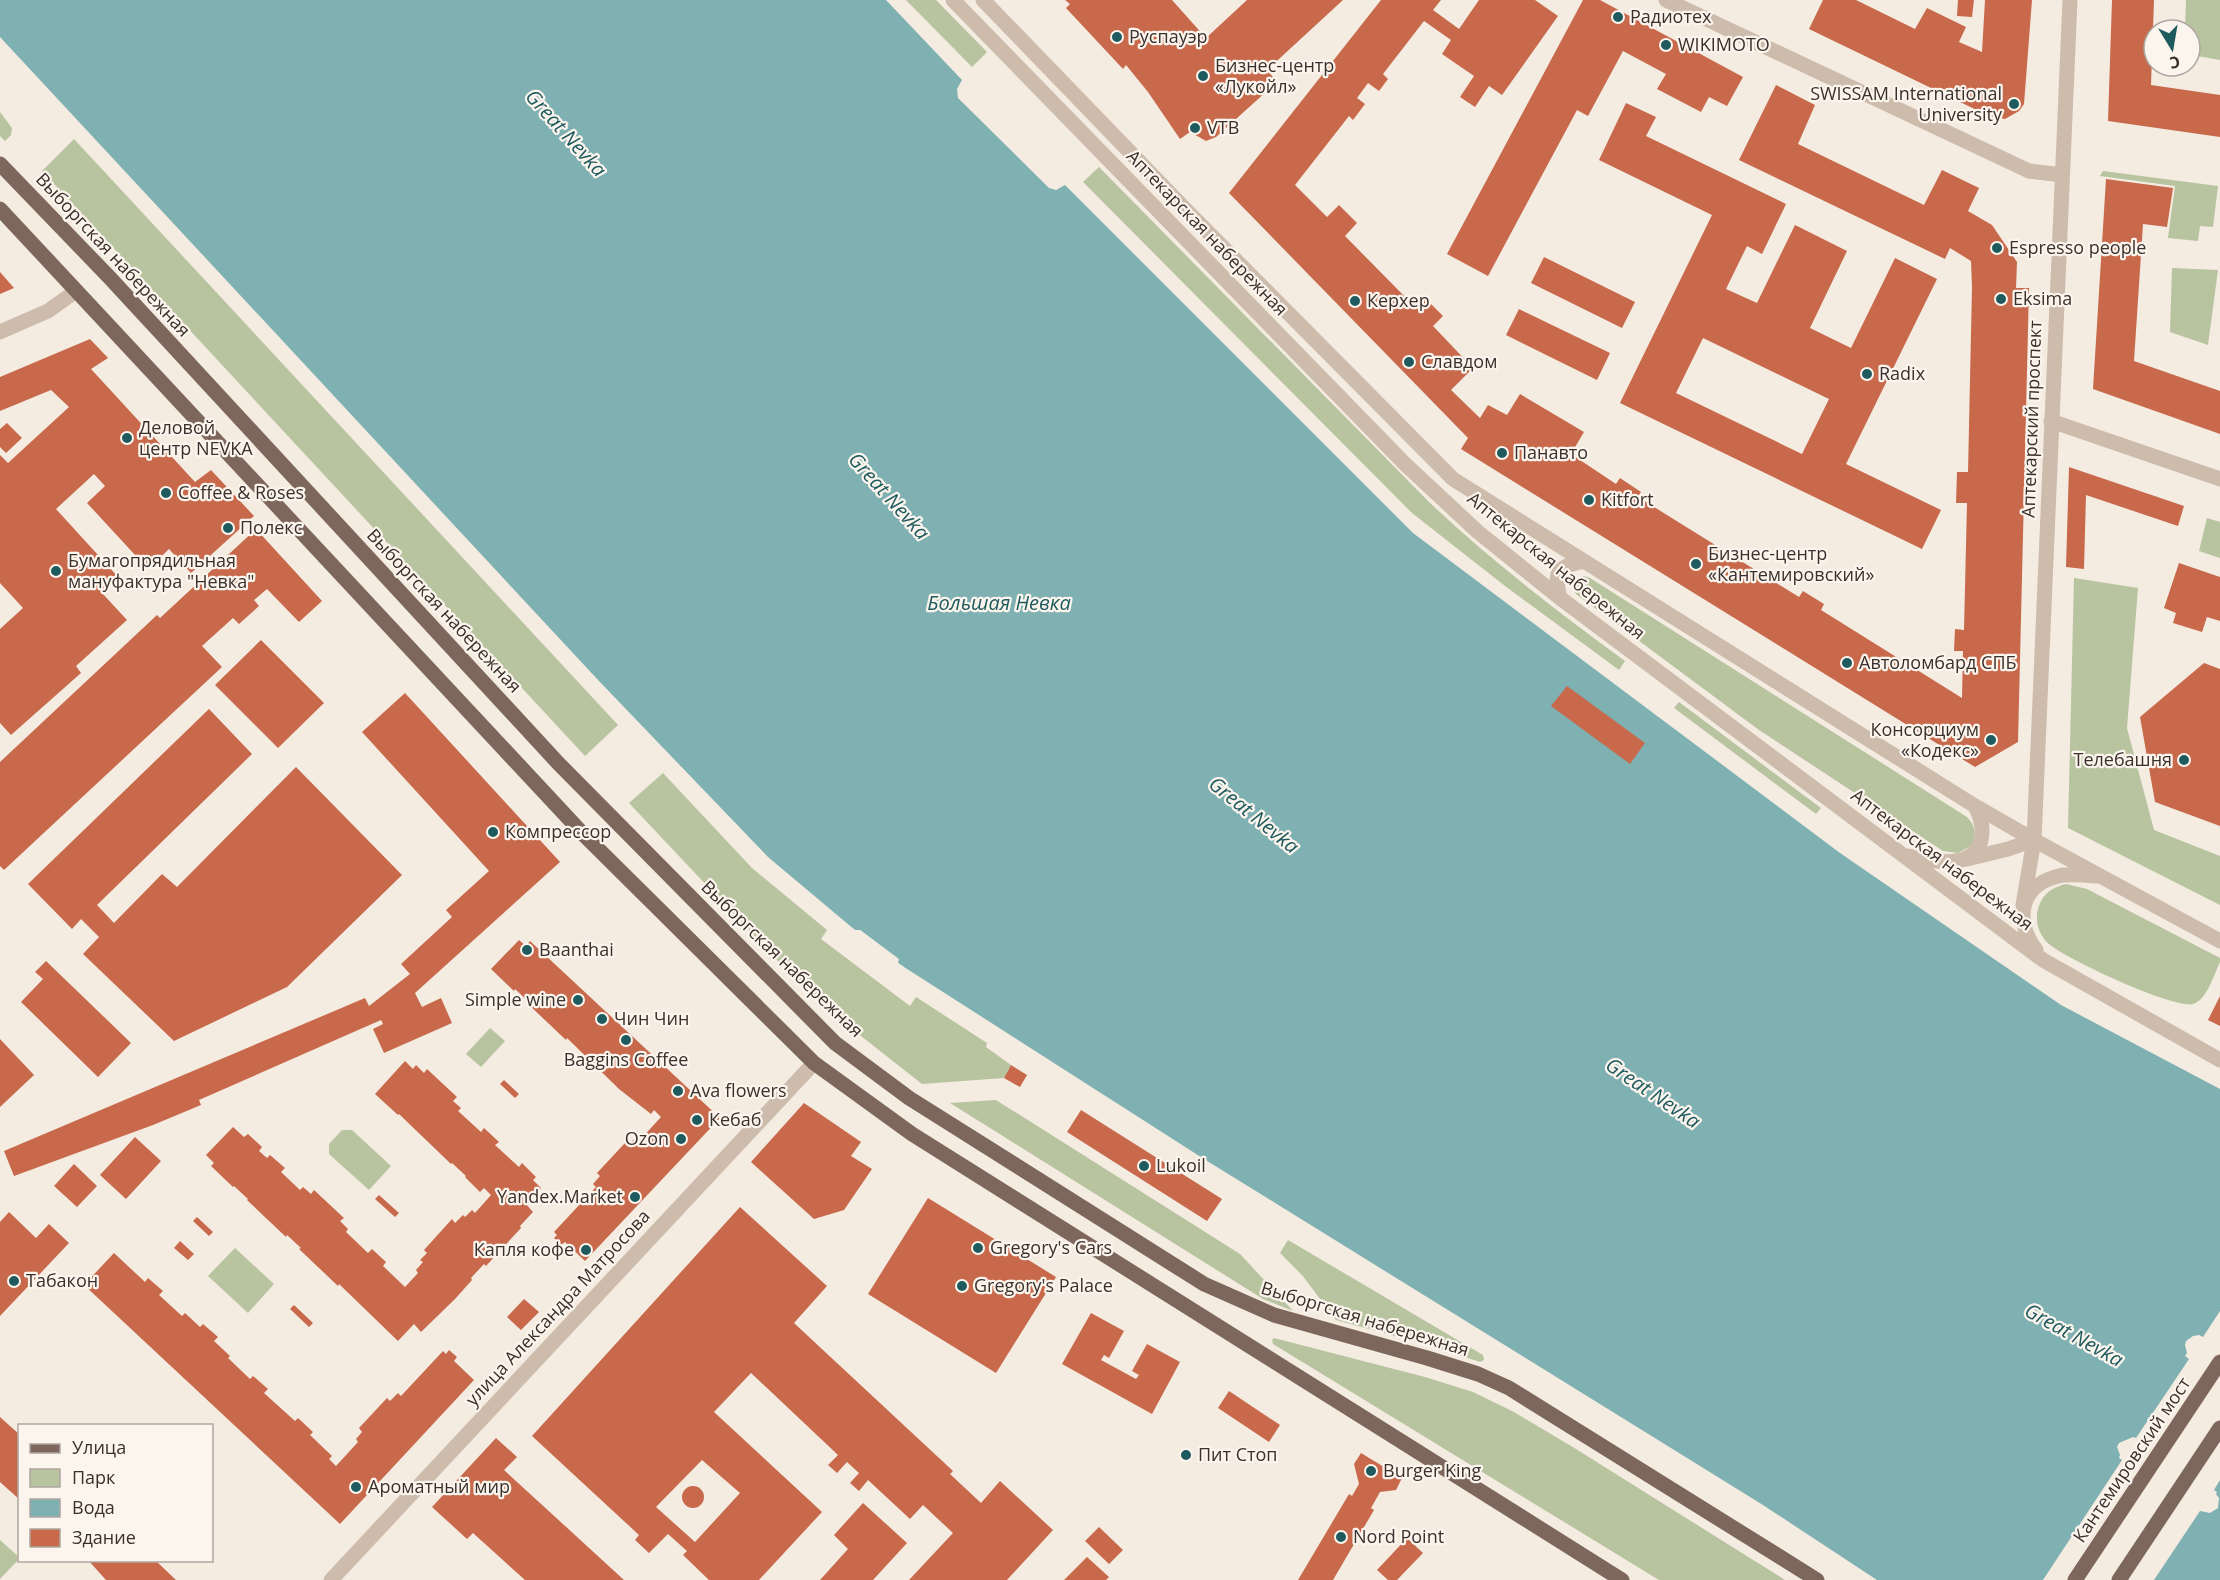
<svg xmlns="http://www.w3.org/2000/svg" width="2220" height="1580" font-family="'Open Sans',sans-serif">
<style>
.green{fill:#b8c4a0}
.water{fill:#7fb0b2}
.pier{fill:#f4ebe1}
.building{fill:#c8694b;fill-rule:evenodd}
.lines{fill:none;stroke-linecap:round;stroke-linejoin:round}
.minor{stroke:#cdbbac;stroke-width:15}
.major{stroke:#7d675c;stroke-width:15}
.poi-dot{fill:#1f5a5e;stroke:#fbf5ee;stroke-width:2}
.labels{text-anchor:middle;stroke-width:4.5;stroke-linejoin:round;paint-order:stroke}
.poi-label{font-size:18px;fill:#3b302b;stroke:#fbf5ee;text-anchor:start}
.street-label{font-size:18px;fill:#3b302b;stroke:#fbf5ee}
.water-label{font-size:20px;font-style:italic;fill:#1f5a5e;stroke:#fbf5ee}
</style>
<rect width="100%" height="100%" fill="#f4ebe1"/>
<path class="green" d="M906,0h30l51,52 -15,15z
M2186,0h34v60l-28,-5 5,-14 -7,-6v-5h-5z
M0,112l12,16 -1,7 -6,6 -5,-5z
M74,139l544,586 -33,31 -543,-585z
M1099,167l329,334c62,59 129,110 197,160l-6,9 -114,-84 -93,-73 -329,-331z
M2103,171l115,15 -5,41 -13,-1 -2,15 -30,-3 7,-52 -75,-10z
M2172,268l46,2 -10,75 -38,-13z
M2207,518l13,4v36l-21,-7z
M1583,576l7,2 377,239c9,9 9,17 4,29l-13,7 -15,-2 -184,-121 -183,-136 -3,-6 1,-6z
M2074,578l64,10 -11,140 27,102 66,26v49l-152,-77z
M1679,702l142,106 -5,6 -142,-106z
M663,773l89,95 75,62 -6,9 89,67 6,-9 71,46 -1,4 25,18 -7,13 -82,6 -75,-59 -70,-65 -148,-157z
M2066,884l21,5 133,69v4c-6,12 -13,38 -27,42 -20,5 -127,-45 -144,-60 -11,-9 -15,-26 -10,-38 4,-13 15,-19 27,-22z
M490,1028l15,13 -24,26 -15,-13z
M996,1100l244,154 53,57 -30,-12 -313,-196z
M342,1130h10l39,36 -22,24 -40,-36v-10z
M1288,1240l195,115 1,5 -4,2 -52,-17 -92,-25 -34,-45 -22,-22z
M235,1248l39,36 -26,29 -40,-37z
M1274,1338l151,39 48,15 41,20 62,37 209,131h-126l-386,-236 -1,-4z
M0,1540l20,18 -20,21z"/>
<path class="water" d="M0,0h886l76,80 -5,9 1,9 91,90 7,2 9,-5 348,348 427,320 221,152 159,84v491h-343l-114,-75 -559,-346 -300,-192 -6,-4v-4l-38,-29h-5l-87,-73 -169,-176 -599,-644z"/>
<path class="pier" d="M849,926l6,4h5l39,29 -1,4 6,4 -2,2 -6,-4v-4l-37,-28h-5l-6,-5z
M2220,1311v169l-6,10 3,2 -1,2 3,4 -1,10 -8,5 -10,-2 -46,69h-111l79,-120 -3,-2 1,-3 -3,-8 2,-4 14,-6 3,1 53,-79 -4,-3 2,-3 -2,-8 1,-4 7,-5 6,-1 4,2z"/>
<path class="building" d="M1065,0h107l34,38 41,-38h96l-76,70 10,12 -61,55 -10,4 -16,-9 -10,7 -32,-47 -22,-27 -3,4 -57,-61 4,-4z
M1381,0h60l-8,10 26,19 20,-29h56l23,16 -56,79 -13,-9 -14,21 -15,-10 14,-21 -32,-22 9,-14 -27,-19 -41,53 5,5 -9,12 -11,-8 -11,15 8,6 -12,16 -4,-4 -54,69 32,32 12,-12 18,18 -12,13 67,68 10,-9 21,21 -10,10 40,42 -22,22 29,28 8,-13 19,10 13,-21 64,38 -13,22 45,30 4,-6 21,14 -3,5 161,100 4,-6 21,13 -3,6 141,88 1,-47h-9l1,-22 9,1 3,-127h-11l1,-31h11l4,-185 -1,-26 -21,-13 -5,11 -206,-99 37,-75 39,20 -17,39 126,61 18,-35 37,18 -11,23 24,14 25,37 -1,26h13l-11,454 -43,25 -514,-318 7,-11 -239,-245z
M1583,0h17l143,77 -16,29 -18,-9 -8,15 -44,-23 9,-15 -43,-23 -35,65 -11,-6 -89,166 -41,-22z
M1823,0h33l59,29 12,-21 39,19 -7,15 23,10 3,-52h47l-8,104 -5,7 -14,8 -16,-3 -180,-87z
M1958,0h16l-2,17 -15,-1z
M2112,0h42l-3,85 69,10v42l-112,-16z
M1626,103l30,14 -10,19 140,68 -24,50 -15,-8 -21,43 31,14 38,-78 52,26 -37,77 41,20 44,-90 42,21 -91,185 95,46 -19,39 -302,-146 92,-188 -113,-55zM1703,338l126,61 -27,55 -126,-61z
M2106,179l67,9 -6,39 -24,-3 -9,137 86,30v43l-127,-45z
M1544,257l91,45 -13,26 -91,-45z
M0,272l14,16 -14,6z
M1519,309l91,44 -13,27 -91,-45z
M90,339l18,19 -17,11 104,113 16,-12 43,46 -63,57 -22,-24 -21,20 -61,-66 18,-17 -11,-12 -38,35 63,69 -17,15 25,27 -51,46 5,7 -70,62 -11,-12v-94l23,-21 -23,-25v-128l8,8 61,-56 -18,-17 -51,21v-34z
M7,423l15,15 -16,15 -6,-6v-18z
M2069,467l115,39 -6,20 -92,-31 -2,74 -18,-2z
M256,529l66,72 -23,21 -32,-33 -13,11 5,6 -20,18 -6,-6 -31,28 20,21 -218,203 -4,-4v-104l157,-147 3,3z
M2179,563l41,14v44l-13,-4 -5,15 -29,-9 3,-10 -12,-5z
M261,640l63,63 -46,45 -63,-63z
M2204,663l16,6v157l-65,-24 -15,-85z
M1567,686l78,57 -15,21 -79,-58z
M405,693l155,169 -145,131 7,14 19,-9 11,25 -68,30 -11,-24 10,-5 -2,-4 -182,80 2,5 -48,20 -139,51 -10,-25 361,-153 4,8 41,-32 -9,-10 51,-47 -6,-7 43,-39 -127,-139z
M209,709l43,45 -155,151 17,18 48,-49 15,13 119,-120 106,108 -115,112 -113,54 -91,-87 16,-17 -18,-18 -9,10 -44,-45z
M519,940l7,6 4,-5 190,177 -135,143 -20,-19 -4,3 -7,-7 3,-3 -3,-3 42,-45 -3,-3 7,-8 -3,-3 28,-30 3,3 7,-8 4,3 22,-24 -7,-7 -3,4 -32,-25 -52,-51 -1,2 -38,-36 2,-1 -15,-14 -1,2 -23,-22z
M46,961l85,82 -33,34 -77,-75 22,-23 -8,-7z
M2220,996v30l-12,-6z
M0,1039l34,36 -34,32z
M405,1061l8,8 3,-4 8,8 3,-4 30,28 -4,4 8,7 -3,3 23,21 3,-4 15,14 -4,3 24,22 3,-4 14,14 -3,3 8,8 -15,16 7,8 -13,14 1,2 -35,38 -2,-2 -13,14 1,2 -17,19 -34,33 -7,-8 -16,17 -59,-57 -1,2 -39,-37 2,-1 -14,-13 -1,2 -39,-37 1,-1 -14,-13 -1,1 -22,-21 3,-3 -8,-8 27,-28 11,10 4,-3 14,13 -3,4 8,7 3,-3 15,13 -4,4 19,18 3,-3 8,7 3,-4 30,28 -4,3 8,8 -2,3 22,21 4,-4 14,13 -3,4 22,21 13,-14 -2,-3 7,-8 -3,-2 7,-7 -3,-3 28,-31 3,4 8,-8 2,2 7,-7 3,3 16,-18 -7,-7 -4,4 -15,-15 1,-1 -14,-13 -1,1 -52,-50 -1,1 -23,-21z
M1011,1065l16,10 -7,12 -16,-9z
M504,1080l15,14 -4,4 -15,-14z
M804,1103l57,39 -10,14 21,13 -28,41 -30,9 -63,-57z
M1081,1110l141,89 -15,22 -140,-89z
M135,1137l26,24 -35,38 -26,-24z
M74,1164l23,22 -20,21 -23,-21z
M379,1195l20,18 -4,4 -20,-18z
M928,1198l128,79 -60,96 -128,-79z
M740,1207l87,79 -33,37 159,148 -3,3 31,29 19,-22 53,49 -46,50h-98l44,-47 -30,-28 -13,14 -42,-39 -9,11 -9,-8 9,-10 -12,-11 -10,11 -9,-8 10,-10 -87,-82 -37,39 108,100 -63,68h-50l-26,-25 4,-4 -19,-17 -19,19 -14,-13 4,-5 -107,-99zM702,1460l38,33 -45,49 -39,-35z
M9,1212l27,26 13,-14 20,19 -69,73v-94z
M197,1217l16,15 -4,4 -16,-15z
M180,1241l14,13 -6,6 -14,-12z
M114,1253l31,29 3,-4 15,13 -4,4 23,21 3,-3 15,14 3,-3 15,13 -4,4 16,15 -2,2 22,21 3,-3 15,13 -4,4 31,28 3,-3 15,14 -3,3 22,21 -3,3 7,7 22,-24 -2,-3 6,-7 -3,-4 28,-30 3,3 8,-8 3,3 42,-45 3,3 3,-4 8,7 -3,4 20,19 -134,144 -256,-239z
M524,1299l15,13 -18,18 -14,-13z
M294,1305l19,18 -4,4 -19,-18z
M1091,1313l33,18 -15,27 -5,-3 -3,5 35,19 3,-4 -7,-4 15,-27 33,18 -28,52 -90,-50z
M1229,1391l51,34 -11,17 -51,-34z
M0,1417l20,18v65l-20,-18z
M496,1438l21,19 -13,13 120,110h-99l-52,-47 -6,6 -35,-32z
M1361,1453l41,25 -6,12 -16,2 -9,16 3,2 -41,70h-35l51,-86 3,2 7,-12 -5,-20z
M682 1497a11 11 0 1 1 22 0a11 11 0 1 1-22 0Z
M863,1503l44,40 -34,37h-53l28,-31 -14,-14z
M1099,1527l24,23 -14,14 -24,-23z
M1407,1538l16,15 -26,27h-9l-11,-10z
M1087,1557l22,20 -3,3h-42z
M88,1560h67l21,20h-70z"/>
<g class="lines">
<path class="minor" d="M953,0l452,464 73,68 82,66 483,362 177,100
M983,0l202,209 268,270 522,327 59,34 186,101
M1666,0l363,171 33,4
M0,332l48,-21 28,-20
M2051,421l169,58
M1560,598c-7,-28 -2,-31 24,-37
M1906,856c16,2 39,9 55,4 26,-7 24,-36 14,-54
M1967,859l41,-10 26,-9
M2023,905l11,-65 36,-840
M2036,950c-23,-32 -16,-67 27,-75 11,-1 23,0 34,1
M331,1580l483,-517"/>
<path class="major" d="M0,164l110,114 449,486 276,279 74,55 295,186 70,31 153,43 51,16 31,14 308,192
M0,209l584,626 230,228 98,71 710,446
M2075,1580l145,-218
M2119,1580l101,-152"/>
</g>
<g class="poi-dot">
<circle cx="1618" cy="17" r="6"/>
<circle cx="1117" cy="37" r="6"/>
<circle cx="1666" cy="45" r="6"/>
<circle cx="1203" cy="76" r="6"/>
<circle cx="2014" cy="104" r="6"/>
<circle cx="1195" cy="128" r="6"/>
<circle cx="1997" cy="248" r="6"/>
<circle cx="2001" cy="299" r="6"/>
<circle cx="1355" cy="301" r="6"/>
<circle cx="1409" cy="362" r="6"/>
<circle cx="1867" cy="374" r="6"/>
<circle cx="127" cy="438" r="6"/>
<circle cx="1502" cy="453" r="6"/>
<circle cx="166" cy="493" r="6"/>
<circle cx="1589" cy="500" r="6"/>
<circle cx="228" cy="528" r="6"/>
<circle cx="1696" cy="564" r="6"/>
<circle cx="56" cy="571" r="6"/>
<circle cx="1847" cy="663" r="6"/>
<circle cx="1991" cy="740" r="6"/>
<circle cx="2184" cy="760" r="6"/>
<circle cx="493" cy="832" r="6"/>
<circle cx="527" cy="950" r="6"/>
<circle cx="578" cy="1000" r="6"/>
<circle cx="602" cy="1019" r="6"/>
<circle cx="626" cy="1040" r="6"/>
<circle cx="678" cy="1091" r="6"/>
<circle cx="697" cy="1120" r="6"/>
<circle cx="681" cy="1139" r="6"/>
<circle cx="1144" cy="1166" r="6"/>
<circle cx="635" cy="1197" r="6"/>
<circle cx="978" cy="1248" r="6"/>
<circle cx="586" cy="1250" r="6"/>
<circle cx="14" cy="1281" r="6"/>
<circle cx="962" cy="1286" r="6"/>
<circle cx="1186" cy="1455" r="6"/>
<circle cx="1371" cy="1471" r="6"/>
<circle cx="356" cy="1487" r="6"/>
<circle cx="1341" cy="1537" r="6"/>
</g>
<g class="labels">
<g class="poi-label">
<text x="1630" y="23">Радиотех</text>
<text x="1129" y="43">Руспауэр</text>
<text x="1678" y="51">WIKIMOTO</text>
<text x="1215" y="72">Бизнес-центр<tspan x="1215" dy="21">«Лукойл»</tspan></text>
<text x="2002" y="100" text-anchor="end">SWISSAM International<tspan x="2002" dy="21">University</tspan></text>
<text x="1207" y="134">VTB</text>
<text x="2009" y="254">Espresso people</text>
<text x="2013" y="305">Eksima</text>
<text x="1367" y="307">Керхер</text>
<text x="1421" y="368">Славдом</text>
<text x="1879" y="380">Radix</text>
<text x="139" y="434">Деловой<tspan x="139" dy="21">центр NEVKA</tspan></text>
<text x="1514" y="459">Панавто</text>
<text x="178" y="499">Coffee &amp; Roses</text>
<text x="1601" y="506">Kitfort</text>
<text x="240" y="534">Полекс</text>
<text x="1708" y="560">Бизнес-центр<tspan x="1708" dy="21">«Кантемировский»</tspan></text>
<text x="68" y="567">Бумагопрядильная<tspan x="68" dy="21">мануфактура "Невка"</tspan></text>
<text x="1859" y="669">Автоломбард СПБ</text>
<text x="1979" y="736" text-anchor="end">Консорциум<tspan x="1979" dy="21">«Кодекс»</tspan></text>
<text x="2172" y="766" text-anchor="end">Телебашня</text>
<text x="505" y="838">Компрессор</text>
<text x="539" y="956">Baanthai</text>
<text x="566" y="1006" text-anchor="end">Simple wine</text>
<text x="614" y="1025">Чин Чин</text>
<text x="626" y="1066" text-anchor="middle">Baggins Coffee</text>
<text x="690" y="1097">Ava flowers</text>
<text x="709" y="1126">Кебаб</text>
<text x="669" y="1145" text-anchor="end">Ozon</text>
<text x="1156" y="1172">Lukoil</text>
<text x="623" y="1203" text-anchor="end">Yandex.Market</text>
<text x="990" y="1254">Gregory's Cars</text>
<text x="574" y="1256" text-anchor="end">Капля кофе</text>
<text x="26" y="1287">Табакон</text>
<text x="974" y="1292">Gregory's Palace</text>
<text x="1198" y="1461">Пит Стоп</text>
<text x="1383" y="1477">Burger King</text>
<text x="368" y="1493">Ароматный мир</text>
<text x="1353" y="1543">Nord Point</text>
</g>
<g class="street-label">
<text transform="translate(1207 233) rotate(46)" y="6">Аптекарская набережная</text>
<text transform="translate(113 255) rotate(47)" y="6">Выборгская набережная</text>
<text transform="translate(2032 419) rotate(-88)" y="6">Аптекарский проспект</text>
<text transform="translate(1556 566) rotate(39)" y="6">Аптекарская набережная</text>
<text transform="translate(444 611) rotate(47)" y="6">Выборгская набережная</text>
<text transform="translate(1942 860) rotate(37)" y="6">Аптекарская набережная</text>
<text transform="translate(782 959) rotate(44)" y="6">Выборгская набережная</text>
<text transform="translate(558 1308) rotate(-47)" y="6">улица Александра Матросова</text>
<text transform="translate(1365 1319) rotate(17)" y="6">Выборгская набережная</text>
<text transform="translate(2132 1460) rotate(-56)" y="6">Кантемировский мост</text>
</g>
<g class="water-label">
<text transform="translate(566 133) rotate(48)" y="7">Great Nevka</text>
<text transform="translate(889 496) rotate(48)" y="7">Great Nevka</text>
<text x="999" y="610">Большая Невка</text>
<text transform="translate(1254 815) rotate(39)" y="7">Great Nevka</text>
<text transform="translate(1653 1093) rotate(34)" y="7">Great Nevka</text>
<text transform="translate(2074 1335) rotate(29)" y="7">Great Nevka</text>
</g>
</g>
<rect x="18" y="1424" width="195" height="138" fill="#fbf5ee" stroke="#aea6a0" stroke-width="1.5"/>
<rect x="30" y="1444" width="30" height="9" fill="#7d675c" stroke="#aea6a0" stroke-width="1.5"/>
<text x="72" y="1454" font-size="18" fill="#3b302b">Улица</text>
<rect x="30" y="1469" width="30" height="18" fill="#b8c4a0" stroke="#aea6a0" stroke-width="1.5"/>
<text x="72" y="1484" font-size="18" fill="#3b302b">Парк</text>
<rect x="30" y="1499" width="30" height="18" fill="#7fb0b2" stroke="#aea6a0" stroke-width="1.5"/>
<text x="72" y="1514" font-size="18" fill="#3b302b">Вода</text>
<rect x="30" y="1529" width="30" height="18" fill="#c8694b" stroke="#aea6a0" stroke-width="1.5"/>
<text x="72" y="1544" font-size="18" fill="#3b302b">Здание</text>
<g transform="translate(2172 48) rotate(169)"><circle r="28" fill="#fbf5ee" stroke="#aea6a0" stroke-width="1.5"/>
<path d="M0-4.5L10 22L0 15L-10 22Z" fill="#1f5a5e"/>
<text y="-9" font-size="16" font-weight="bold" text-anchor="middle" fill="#3b302b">С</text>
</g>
</svg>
